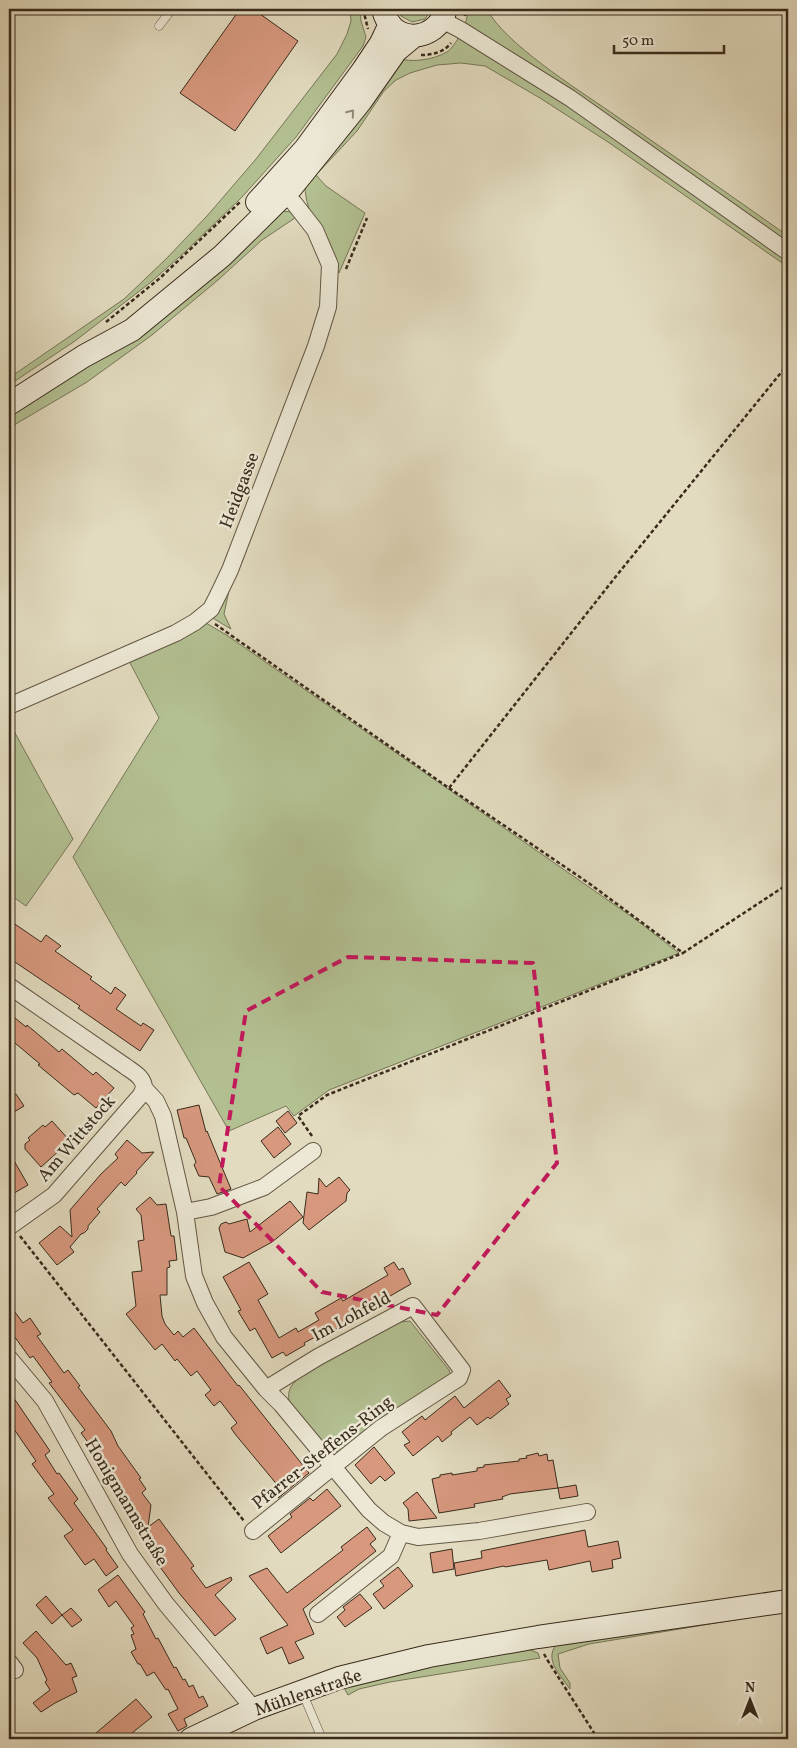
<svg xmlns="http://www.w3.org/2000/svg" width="797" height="1748" font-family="Vollkorn,serif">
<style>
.green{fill:#b3c092;stroke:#767657}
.building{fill:#d7987e;stroke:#392b1c}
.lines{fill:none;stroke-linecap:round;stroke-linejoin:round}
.lane-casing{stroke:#635745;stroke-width:9}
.street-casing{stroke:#635745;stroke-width:18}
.secondary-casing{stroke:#392b1c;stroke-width:24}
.path{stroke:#392b1c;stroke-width:2.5;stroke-dasharray:4 2.5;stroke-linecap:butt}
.lane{stroke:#ece8d5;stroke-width:8}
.street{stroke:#ece8d5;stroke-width:16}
.secondary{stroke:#ece8d5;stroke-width:22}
.oneway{stroke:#928a78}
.marked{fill:none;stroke:#c2185b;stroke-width:4;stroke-dasharray:10 6;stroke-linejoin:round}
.labels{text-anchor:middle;stroke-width:5;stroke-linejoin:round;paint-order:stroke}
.street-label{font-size:18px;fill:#392b1c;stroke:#ece8d5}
</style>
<rect width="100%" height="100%" fill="#e2dbbf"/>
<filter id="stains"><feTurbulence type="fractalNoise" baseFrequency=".004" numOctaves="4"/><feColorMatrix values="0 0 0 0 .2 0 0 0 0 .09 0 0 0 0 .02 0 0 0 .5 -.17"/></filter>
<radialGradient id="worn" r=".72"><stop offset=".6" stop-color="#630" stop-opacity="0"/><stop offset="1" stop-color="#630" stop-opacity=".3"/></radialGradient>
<path class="green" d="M350,9h10l1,12 5,16 -3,9 -67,91 -54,60 -56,54 -35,31 -76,59 -66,44v-7l115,-79 42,-40 41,-43 49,-57 81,-105 10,-20 4,-13z
M397,9h35l-7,10 -13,3 -11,-6z
M469,9h18c17,34 90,80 122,102 60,42 120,83 179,125v7l-323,-218z
M460,36l109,71 219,152v8l-180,-125 -68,-44 -55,-32 -24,-3 -24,2 -27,8 -14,7 -12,11 -27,40 -41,44 10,11 39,27 -26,60c-11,-27 -34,-58 -34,-87l91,-128c15,5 37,2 51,-6 5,-3 9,-11 13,-16z
M278,211l15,1 5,4 -36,24 -44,40 -66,55 -65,47 -78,46v-13z
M230,586l-6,28 7,15 -20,-12z
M206,623l22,13 407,283 44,34 -350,137 -35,26 -8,-10 -57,25 -156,-274 86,-139 -31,-59z
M9,722l64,117 -47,67 -17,-12z
M410,1321l39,49 2,6 -107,75 -14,1 -41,-49c-2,-16 3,-19 14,-28l96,-53z
M788,1611l-199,33 -31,10 2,14 10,15v6c-9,-13 -26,-29 -14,-44z
M528,1649l10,4 2,5 -150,24 -31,7 -11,6 -5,-9 71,-18z"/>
<path class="building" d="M240,9h13l45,32 -63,90 -55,-38z
M9,920l32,22 5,-7 15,11 -6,5 37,26 -2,2 21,15 4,-7 11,8 -10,14 25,17 2,-3 11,7 -14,21 -62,-43 2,-2 -71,-48z
M9,1013l17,14 1,-2 32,27 3,-3 31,26 3,-3 18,16 -18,20 -18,-15 -4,2 -36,-30 2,-1 -31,-26z
M16,1094l8,12 -15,9v-17z
M199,1105l7,27 1,-1 24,58 -14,5 -8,-17 -10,-1 -5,-11 2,-3 -10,-24h-2l-7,-28z
M288,1111l9,12 -12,10 -9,-12z
M52,1121l18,20 -29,26 -16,-18v-5l5,-4 -2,-2 15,-13 2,2z
M278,1127l13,17 -17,14 -13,-17z
M127,1140l15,13 12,-1 -18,20 1,1 -12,13 -4,-4 -24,27 3,3 -12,14v3l-4,4 -3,1 -11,13 4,5 -17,13 -18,-22 21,-17 12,11 -2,-27 31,-36 17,-16 -3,-4z
M9,1152l19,33 -19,11z
M339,1177l11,13 -3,3 -1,8 -37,29 -6,-7 4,-31 11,2 1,-16 7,9z
M150,1197l7,8 9,-1 5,32h3l3,24 -8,1 1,6 -3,1v27h-7l2,21 3,8 9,11 4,-4 5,6 11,-9 44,58 1,-1 70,88 -31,25 6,-5 -49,-59 -4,-6 6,-5 -17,-22 -6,5 -9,-11 6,-5 -14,-19 -6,5 -14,-17 -2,2 -13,-17 -7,6 -29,-36 10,-8 -4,-34 10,-1 -4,-30 6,-1 -3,-25 -5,-6z
M290,1201l13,16 -31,25 -29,16 -18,-6 -6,-24 2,-4 5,-2 3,2 18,-5 3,13z
M249,1262l19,32 -10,6 21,38 17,-10 2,4 21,-12 -4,-7 26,-15 2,3 45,-26 -4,-7 10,-6 5,8 4,-2 8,16 -47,27 1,2 -31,17 -2,-2 -28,15 1,2 -19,11 -3,-4 -11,6 -17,-30 -5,3 -12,-20 3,-1 -18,-33z
M9,1304l14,19 7,-5 11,16 -4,2 27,37 4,-3 12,16 -2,1 33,44 7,15 23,32 -2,1 7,10 -4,4 9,12 -3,22 11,-8 35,47 -3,2 15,20 25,-11 1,3 -17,15 21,24 -21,17 -36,-43 -19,-26 3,-3 -31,-42v-9l-25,-35 5,-4 -31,-41 4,-3 -36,-47 3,-1 -19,-26 -3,2 -21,-29z
M499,1380l12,16 -5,3 3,5 -19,15 -2,-2 -11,8 -7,-8 -19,15 1,2 -10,8 -4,-6 -25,20 -9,-11 6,-3 -8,-10 20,-16 3,4 30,-24 9,12z
M9,1391l41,60 -5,4 12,19 2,-1 19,26 -4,4 33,46 -1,1 12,17 -12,9 -12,-17 -9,6 -21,-29 9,-6 -25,-32 6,-4 -22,-30 4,-3 -27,-39z
M374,1447l21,26 -10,8 -5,-5 -9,8 -16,-19z
M538,1453l1,3 8,-2 1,7 5,-1 5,28 -48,6 -8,3 1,2 -29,5 1,3 -36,6 -7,-34 8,-2v-2l12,-2v2l25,-4v-3l7,-1v-2l35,-4v-2l8,-1 -1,-2z
M576,1485l2,11 -18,3 -2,-11z
M327,1489l14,17 -60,47 -13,-17 24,-19 -2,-3 20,-16 3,3z
M417,1492l20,26 -28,3 -1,-12 -5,-6z
M367,1527l9,12 -6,5 6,7 -73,58 11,25 -19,8 9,16 -15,6 -7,-17 -15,7 -7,-16 28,-13 -39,-49 18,-8 20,25 56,-43 -2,-3z
M585,1530l3,17 30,-6 3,17 -9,2 1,8 -21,4 -2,-11 -41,9 -2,-10 -42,7 -1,-1 -48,10 -2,-13 28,-5 -1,-7z
M452,1549l2,20 -21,4 -3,-20z
M398,1567l15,19 -29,23 -11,-15 11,-8 -4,-5z
M118,1575l27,37 -2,2 13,25 2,-1 16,30 2,-1 7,13 2,-1 4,8 4,-2 6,13 4,-2 5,10 -24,13 3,7 -9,5 -10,-17 10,-5 -10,-20 -2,1 -12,-18 -7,4 -7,-12h-2l-7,-12 5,-3 -5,-14 3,-1 -3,-6 3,-2 -18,-25 -7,6 -11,-17z
M360,1594l12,14 -27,19 -8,-10 8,-7 -2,-3z
M46,1596l16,19 -10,9 -16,-19z
M71,1608l11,12 -10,7 -10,-12z
M36,1631l30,34 5,-2 6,13 -5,2 5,14 -22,11 -14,9 -8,-9 17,-13 -5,-8 2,-2 -10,-22 -14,-15z
M136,1699l16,18 -20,16 5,6h-48z"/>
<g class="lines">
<g class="lane-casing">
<path id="lane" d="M159,26l13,-17
M303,1694l17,40 -9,5"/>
</g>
<g class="street-casing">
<path id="street" d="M442,20l19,10 109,68 218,154
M9,706l167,-73 19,-11 16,-13 8,-16 11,-23 86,-224 12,-39 2,-42 -15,-35 -21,-27 -17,-16
M9,986l116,80c8,6 19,11 19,22
M144,1088l12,13 7,15 22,96 9,64 11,27 19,34 42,52 15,15 88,106 15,13 17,10 17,4 61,-6 108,-19
M185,1212l26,-5 53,-20 49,-36
M9,1227l45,-32 87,-100 3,-7
M9,1358l36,43 85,153 36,50 88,105
M253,1531l128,-103 78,-50 3,-8 -49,-64 -95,51 -52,32
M318,1614l73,-58 10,-23
M9,1662l6,8"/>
</g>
<g class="secondary-casing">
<path id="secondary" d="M383,9c7,36 54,35 63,0
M257,202l48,-53 58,-79 18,-27 9,-19
M9,404l75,-48 48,-26 90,-74 69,-68 70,-87 35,-50 18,-15
M191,1739l63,-30 85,-31 90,-22 109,-19 250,-36"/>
</g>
<path class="path" d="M363,9l5,20
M465,16l1,-7
M421,55c12,0 23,-3 30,-12
M346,269l21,-51
M106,322l54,-44 80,-76
M215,624l234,164 168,-213 171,-211
M449,788l141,96 93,69 105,-69
M312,1136l-14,-20 29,-21 356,-142
M20,1236l224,285
M544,1654l4,7 50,78"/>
<use href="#lane" class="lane"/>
<use href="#street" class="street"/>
<use href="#secondary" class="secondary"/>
</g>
<defs><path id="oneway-chevron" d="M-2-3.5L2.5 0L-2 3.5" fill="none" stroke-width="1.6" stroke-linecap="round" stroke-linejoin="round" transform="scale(1.25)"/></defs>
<use class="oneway" href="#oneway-chevron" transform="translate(351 113) rotate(-51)"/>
<path class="marked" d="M348,957l185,6 24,200 -120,152 -115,-23 -103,-106 27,-175z"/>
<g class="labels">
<g class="street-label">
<text transform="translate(239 490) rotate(-69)" y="6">Heidgasse</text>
<text transform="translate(76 1138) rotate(-49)" y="6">Am Wittstock</text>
<text transform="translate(351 1316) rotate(-28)" y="6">Im Lohfeld</text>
<text transform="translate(322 1452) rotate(-38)" y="6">Pfarrer-Steffens-Ring</text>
<text transform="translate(127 1502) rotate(59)" y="6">Honigmannstraße</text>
<text transform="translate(308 1692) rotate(-19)" y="6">Mühlenstraße</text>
</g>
</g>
<rect width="797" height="1748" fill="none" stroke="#e2dbbf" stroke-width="30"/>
<rect x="10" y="10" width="777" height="1728" fill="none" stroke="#392b1c" stroke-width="2.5"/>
<rect x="15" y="15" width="767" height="1718" fill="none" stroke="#392b1c"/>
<g transform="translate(750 1700)" stroke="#ece8d5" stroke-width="4" paint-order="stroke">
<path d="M0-4L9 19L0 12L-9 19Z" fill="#392b1c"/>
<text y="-8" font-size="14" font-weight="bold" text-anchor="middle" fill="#392b1c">N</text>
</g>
<path d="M614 45v8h110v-8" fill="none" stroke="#392b1c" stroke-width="2.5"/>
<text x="622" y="45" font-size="15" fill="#392b1c" stroke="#ece8d5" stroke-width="4" paint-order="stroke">50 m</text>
<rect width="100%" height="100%" filter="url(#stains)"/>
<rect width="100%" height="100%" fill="url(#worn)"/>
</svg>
